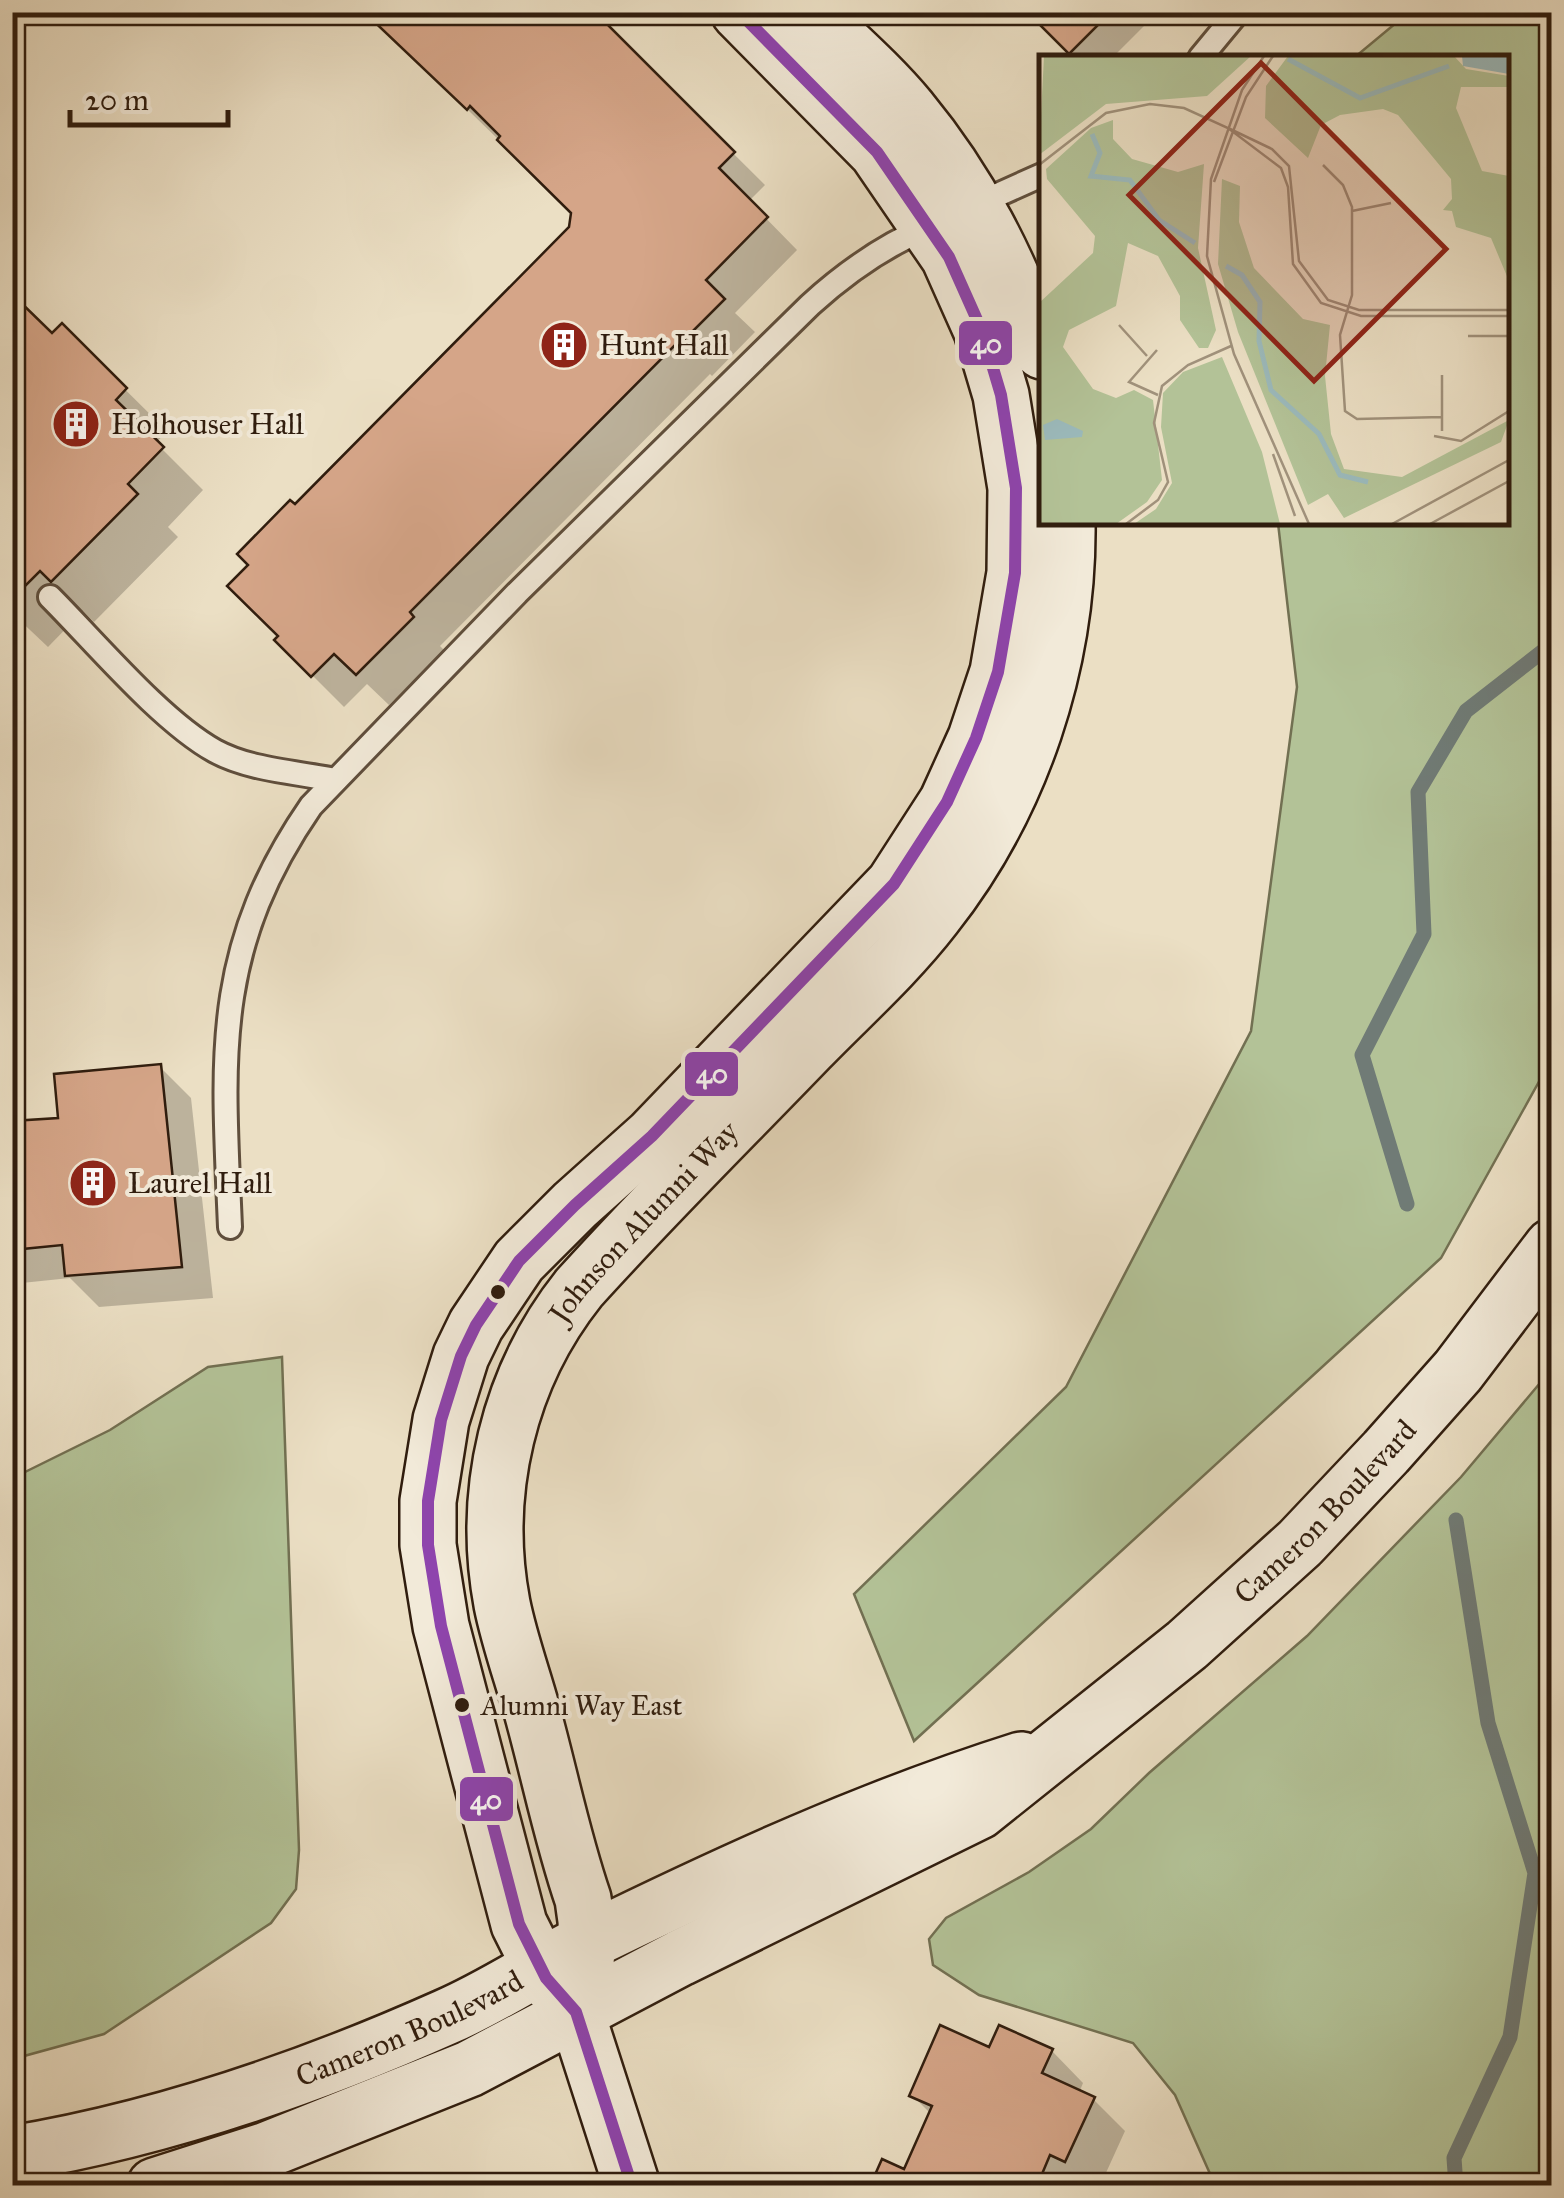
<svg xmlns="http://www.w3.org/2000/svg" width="1564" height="2198" font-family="'IM FELL Great Primer',serif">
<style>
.green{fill:#b3c297;stroke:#727052;stroke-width:2.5}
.shadow{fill:#0003}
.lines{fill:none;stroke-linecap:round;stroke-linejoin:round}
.stream{stroke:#707b76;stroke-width:15}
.building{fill:#d5a588;stroke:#301d0e;stroke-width:2.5}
.lane-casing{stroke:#5f4e3c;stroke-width:28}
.secondary-casing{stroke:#301d0e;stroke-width:60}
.lane{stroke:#f2ead9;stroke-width:22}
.secondary{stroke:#f2ead9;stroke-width:55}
.bus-1-casing{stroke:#f2ead9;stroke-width:20}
.bus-1{stroke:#8e44ad;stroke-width:12}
.bus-dot{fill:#301d0e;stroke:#f2ead9;stroke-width:4}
.labels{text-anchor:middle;stroke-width:8;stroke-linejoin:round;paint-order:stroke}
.bus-label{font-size:28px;fill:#301d0e;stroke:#f2ead9;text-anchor:start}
.poi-label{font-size:30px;fill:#301d0e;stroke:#f2ead9;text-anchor:start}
.street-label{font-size:30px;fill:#301d0e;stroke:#f2ead9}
.inset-river{fill:none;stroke:#9bbabc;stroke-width:5}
.inset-road{fill:none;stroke:#a0917b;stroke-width:2.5}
.view{fill:#8f2418;fill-opacity:0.15;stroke:#8f2418;stroke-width:5}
.inset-edge{fill:none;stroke:#301d0e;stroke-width:5}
.line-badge{stroke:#f2ead9;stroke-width:4}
.badge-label{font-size:28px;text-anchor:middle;font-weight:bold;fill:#fff}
</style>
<rect width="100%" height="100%" fill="#ebdfc4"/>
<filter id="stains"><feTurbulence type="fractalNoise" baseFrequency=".002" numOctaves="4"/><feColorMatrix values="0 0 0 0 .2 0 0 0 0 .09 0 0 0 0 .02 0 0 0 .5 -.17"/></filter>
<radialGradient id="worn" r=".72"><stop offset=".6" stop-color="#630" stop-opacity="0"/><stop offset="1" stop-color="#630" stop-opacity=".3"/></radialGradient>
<path class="green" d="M1408,13h143v1047l-110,198 -527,483 -60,-147 212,-207 185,-356 46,-344 -19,-164 228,-1v-464l-151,-1z
M282,1357l17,493 -3,39 -25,34 -167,111 -91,25v-581l97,-48 98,-63z
M1551,1370v815h-336l-40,-90 -42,-52 -154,-48 -46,-30 -4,-26 17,-21 83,-46 62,-43 58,-56 158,-137 154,-159z"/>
<path class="shadow" d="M367,12h224l174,173 -16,16 48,49 -62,63 20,19 -43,44 -2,-2 -270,272 4,4 -55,55 -22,-21 -23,23 -67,-67 4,-3 -30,-72 43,-57 277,-280 3,-15z
M1031,12h120l3,4 -42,42h-36z
M12,297l40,39 10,-9 105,104 -11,12 47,47 -35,37 10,10 -84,85 -11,-11 -35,36 -36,-34z
M160,1067l31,31 22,200 -114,9 -29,-29 -58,6v-160l49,-4z
M990,2051h62l31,32 -4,10 14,6 32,32 -25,55h-227l32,-14 26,-58 -19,-19z"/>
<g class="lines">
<path class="stream" d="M1407,1204l-45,-149 62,-121 -6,-142 48,-81 86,-67
M1456,1520l32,203 47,150 -25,164 -56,121 2,28"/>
</g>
<path class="building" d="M364,12h231l140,140 -16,16 49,49 -62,63 19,19 -47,47 -2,-2 -266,268 4,5 -58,58 -22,-21 -23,23 -37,-37 4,-4 -51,-50 21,-21 -11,-11 53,-54 5,4 274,-277 2,-14 -74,-73 3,-4 -30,-30 -3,4z
M1027,12h84l-42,42z
M12,294l40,39 10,-10 65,65 -11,12 48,47 -36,37 10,10 -87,88 -11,-11 -28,28z
M161,1064l21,203 -117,9 -3,-31 -50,5v-129l46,-3 -4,-44z
M940,2025l49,22 10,-22 54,24 -11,24 53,24 -30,65 -15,-7 -13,31h-167l12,-27 22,10 28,-63 -23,-10z"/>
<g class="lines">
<g class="lane-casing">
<path id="lane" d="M1200,58l38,-46
M973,206l69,-31
M50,597c45,45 111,124 165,154 35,19 81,21 120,29
M230,1227c-7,-167 -19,-276 81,-421l206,-213 293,-288c36,-33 75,-60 120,-79"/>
</g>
<g class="secondary-casing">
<g id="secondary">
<path d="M811,12c33,32 69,63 98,98 62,75 99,151 133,241"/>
<path id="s1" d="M576,2012c12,-38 14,-75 7,-113 -20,-58 -32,-118 -48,-177 -10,-39 -25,-78 -33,-118 -21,-111 6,-227 77,-316 74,-82 153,-160 230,-240 42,-43 88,-84 125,-132 87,-110 135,-253 133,-394"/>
<path id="s2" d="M12,2154c151,-25 295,-75 434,-137 49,-21 93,-52 141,-75 143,-70 282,-134 434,-182"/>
<path id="s3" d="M155,2186l109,-35 205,-82 211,-111 299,-147 208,-166 113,-102 86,-91 72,-81 94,-124"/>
<path d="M632,2186l-56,-174 -30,-34 -27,-54 -78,-298 -13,-81v-44l13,-81 20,-64 15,-31 43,-64 56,-56 77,-69 242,-252 53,-82 29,-64 22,-66 17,-99 1,-85 -15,-93 -19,-64 -33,-74 -72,-105 -138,-140"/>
</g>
</g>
<use href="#lane" class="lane"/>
<use href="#secondary" class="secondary"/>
<g class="bus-1-casing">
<path id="bus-1" d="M632,2186l-56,-174 -30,-34 -27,-54 -78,-298 -13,-81v-44l13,-81 20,-64 15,-31 43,-64 56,-56 77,-69 242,-252 53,-82 29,-64 22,-66 17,-99 1,-85 -15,-93 -19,-64 -33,-74 -72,-105 -138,-140"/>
</g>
<use href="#bus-1" class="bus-1"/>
</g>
<defs>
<g id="building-disc" transform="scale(2.5)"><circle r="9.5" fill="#8f2418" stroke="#f2ead9"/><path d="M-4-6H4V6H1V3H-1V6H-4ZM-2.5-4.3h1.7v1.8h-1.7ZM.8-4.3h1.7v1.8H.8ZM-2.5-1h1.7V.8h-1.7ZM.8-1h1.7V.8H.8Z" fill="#fff"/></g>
</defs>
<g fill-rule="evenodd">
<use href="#building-disc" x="564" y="345"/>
<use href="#building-disc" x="76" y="424"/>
<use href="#building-disc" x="93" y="1183"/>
</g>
<g class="bus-dot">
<circle cx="498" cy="1292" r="9"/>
<circle cx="462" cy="1705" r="9"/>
</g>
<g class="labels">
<g class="bus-label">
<text x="481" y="1715">Alumni Way East</text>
</g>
<g class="poi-label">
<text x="599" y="355">Hunt Hall</text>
<text x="111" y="434">Holhouser Hall</text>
<text x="128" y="1193">Laurel Hall</text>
</g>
<g class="street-label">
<text dy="10" stroke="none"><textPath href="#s1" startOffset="848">Johnson Alumni Way</textPath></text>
<text dy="10" stroke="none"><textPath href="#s3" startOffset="1365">Cameron Boulevard</textPath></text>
<text dy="10" stroke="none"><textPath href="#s2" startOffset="418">Cameron Boulevard</textPath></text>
</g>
</g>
<g transform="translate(1039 55)">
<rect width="470" height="470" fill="#ebdfc4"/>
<path d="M5,1h207l-44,40 -101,8 -67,51zM249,1h166l12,13 43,7v11h-48l-5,21 26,63 27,5v105l-18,-43 -35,-11 -4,-16 -9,-1 9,-11 -1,-20 -53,-64 -15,-6 -43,6 -19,10 -13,33 -43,-40 1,-32zM74,65v19l19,20 46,13 26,-8 -6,84 18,82 -8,18h-9l-19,-28v-24l-22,-40 -30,-13 -12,63 -47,24 -6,17 30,42 23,9 18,-8 19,10 9,80 -15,22 -31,22h-77v-221l54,-50 2,-17 -48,-57 -1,-10 45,-41zM183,124l18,7 -1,36 15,46 49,51 27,6 -5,51 6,58 13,35 58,8 107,-57 -8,22 -157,76 -16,-24 -20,11 -70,-173 -20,-68zM183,302l40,95 18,72h-146l22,-15 16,-26 -11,-56 2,-34 20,-21z" fill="#b3c297"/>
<path d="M423,1h47v18l-46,-8zM18,364l26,12 -1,6 -37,3 -2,-15z" fill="#9bbabc"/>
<path class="inset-river" d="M249,4l72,39 89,-32M53,79l8,19 -9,23 39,4 29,40 36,23M187,211l16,9 18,27 -1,39 12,49 48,44 21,41 28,7"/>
<path class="inset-road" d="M225,1l-22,34 -31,89 -4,77 27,98 75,170M189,73l44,21 17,17 10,95 29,39 31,10h150M0,110l67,-52 44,-9 34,4 44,20 53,40 7,19 5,77 28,39 40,13h148M284,110l20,20 9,22v88l-12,40 5,76 12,8 85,-2M175,127l32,-85 27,-41M313,156l39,-8M80,270l28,31M429,281h41M118,295l-28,32 29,13M403,320v56M395,381l27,5 48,-30M234,399l22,62M87,469l32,-24 10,-18 -14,-59 8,-37 26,-21 43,-19M353,469l117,-64M391,469l79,-43"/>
<path class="view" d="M222,8l185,186 -132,132 -185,-186z"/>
<rect width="470" height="470" class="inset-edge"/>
</g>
<g class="line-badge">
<rect x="957" y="319" width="57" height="48" rx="10" fill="#8e44ad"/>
<rect x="683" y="1050" width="57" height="48" rx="10" fill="#8e44ad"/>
<rect x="458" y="1775" width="57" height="48" rx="10" fill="#8e44ad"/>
</g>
<g class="badge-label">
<text x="986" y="353">40</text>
<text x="712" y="1083">40</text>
<text x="486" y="1809">40</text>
</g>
<rect width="1564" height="2198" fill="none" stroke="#ebdfc4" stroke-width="50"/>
<rect x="15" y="15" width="1534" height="2168" fill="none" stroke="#301d0e" stroke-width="5"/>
<rect x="25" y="25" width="1514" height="2148" fill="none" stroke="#301d0e" stroke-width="2.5"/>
<path d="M70 110v15h158v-15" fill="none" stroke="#301d0e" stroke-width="5"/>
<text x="85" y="110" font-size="30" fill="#301d0e" stroke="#f2ead9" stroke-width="8" paint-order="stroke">20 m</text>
<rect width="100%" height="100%" filter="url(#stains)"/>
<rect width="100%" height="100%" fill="url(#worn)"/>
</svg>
